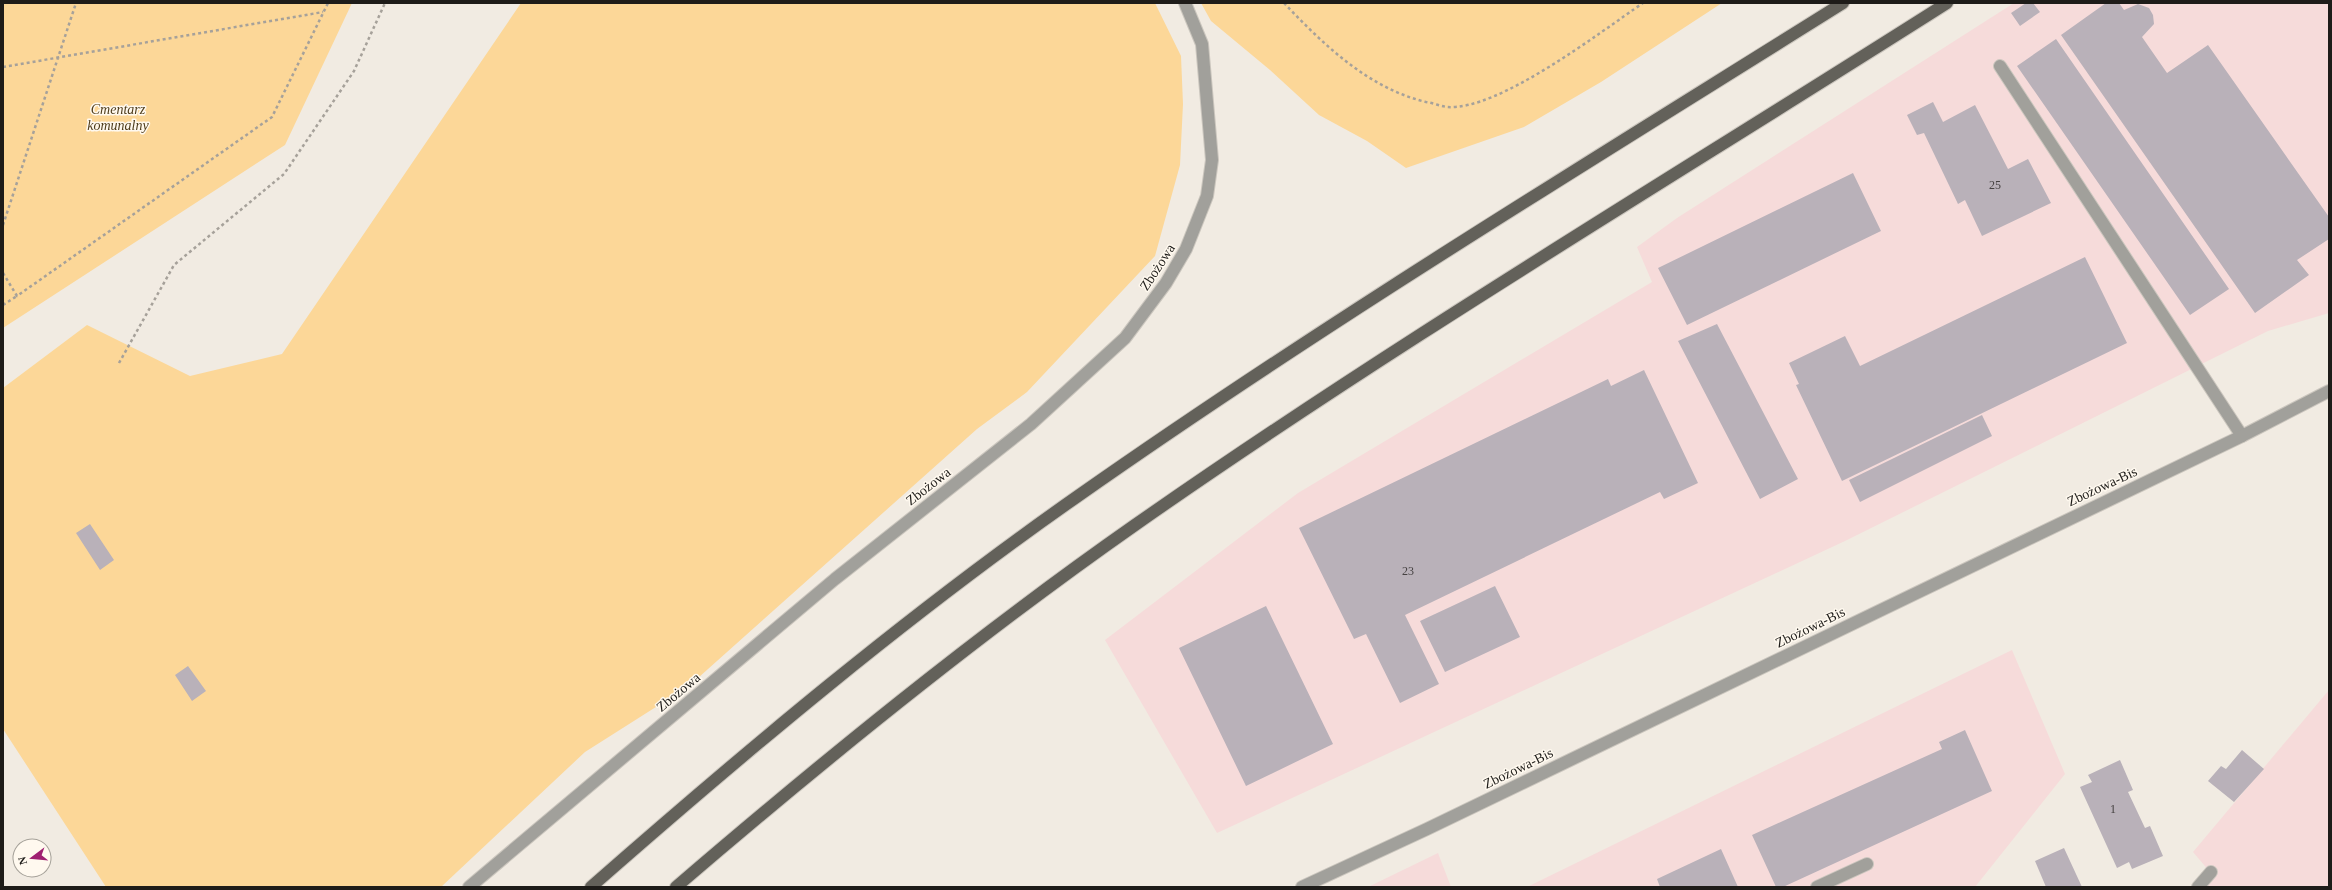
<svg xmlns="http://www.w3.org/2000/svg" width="2332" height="890" font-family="Georgia,serif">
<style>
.industrial{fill:#f6dbda}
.green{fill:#fcd798}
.building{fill:#b9b1b9}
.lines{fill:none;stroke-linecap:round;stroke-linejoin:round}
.lane-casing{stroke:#cbc6be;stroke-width:14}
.street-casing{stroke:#cbc6be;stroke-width:14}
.primary-casing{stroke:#cbc6be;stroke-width:14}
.path{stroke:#a6a19a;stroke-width:2.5;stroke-dasharray:3 3;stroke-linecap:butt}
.lane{stroke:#a1a09b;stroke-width:12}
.street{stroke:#a1a09b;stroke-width:12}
.primary{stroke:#63615a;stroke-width:12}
.labels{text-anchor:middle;stroke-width:3;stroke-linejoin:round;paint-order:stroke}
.number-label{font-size:12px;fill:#454141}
.park-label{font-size:14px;font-style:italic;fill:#4f3d1c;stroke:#fff9ef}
.street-label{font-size:14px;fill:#1e1c19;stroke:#fff9ef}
</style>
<rect width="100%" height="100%" fill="#f1ebe2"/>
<path class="industrial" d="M2014,3h315v310l-61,18 -423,210 -628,292 -112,-193 193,-147 354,-211 -15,-35 40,-29z
M2012,650l53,124 -90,113h-448z
M2329,690v197h-131l12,-15 -17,-20z
M1438,853l13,34h-83z"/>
<path class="green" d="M3,3h349l-67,142 -282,183z
M521,3h634l26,53 2,48 -3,61 -25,91 -128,136 -50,37 -288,257 -104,66 -144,135h-335l-103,-158v-341l84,-63 103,51 92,-22z
M1201,3h521l-121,79 -77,45 -118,41 -39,-27 -48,-26 -49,-45 -59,-49z"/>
<path class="building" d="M2026,3h7l7,9 -20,14 -9,-13z
M2106,3h13l5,7 14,-6 11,4 4,7 1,9 -12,13 25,36 41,-28 121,172v22l-32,21 12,15 -54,38 -194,-278z
M2056,39l173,250 -39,26 -173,-249z
M1933,102l10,20 32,-17 33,64 20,-10 23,44 -69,33 -17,-36 -7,4 -34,-71 -7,2 -10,-20z
M1853,173l28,58 -194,94 -29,-57z
M2085,257l42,86 -285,138 -46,-96 3,-1 -10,-21 56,-27 15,30z
M1717,324l81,155 -38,20 -82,-158z
M1644,370l54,113 -34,16 -4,-7 -255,123 34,69 -39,19 -34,-69 -12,5 -55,-111 309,-149 3,7z
M1982,415l10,21 -132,66 -11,-22z
M90,524l24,36 -14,10 -24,-37z
M1495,586l25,51 -75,35 -25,-51z
M1266,606l67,138 -87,42 -67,-138z
M188,666l18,25 -14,10 -17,-26z
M1965,730l27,61 -209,96h-7l-24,-52 190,-86 -3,-7z
M2242,750l22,19 -30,33 -26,-21 13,-15 5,3z
M2120,760l13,30 -5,2 17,36 5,-2 13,30 -31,13 -3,-7 -12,6 -37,-81 12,-5 -4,-7z
M2064,848l18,39h-36l-11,-26z
M1721,849l17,38h-78l-3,-8z"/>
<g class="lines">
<g class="lane-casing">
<path id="lane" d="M2000,66l242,370
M469,887l366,-308 196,-155 94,-86 41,-55 20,-34 21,-53 5,-36 -10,-116 -17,-41
M1817,887l50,-23"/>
</g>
<g class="street-casing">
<path id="street" d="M1302,887l125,-58 815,-393 87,-45
M2198,887l13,-15"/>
</g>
<g class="primary-casing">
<path id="primary" d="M591,887c155,-136 318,-273 487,-391 248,-174 508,-332 765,-493
M676,887c148,-127 299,-250 459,-362 263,-184 540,-349 812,-522"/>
</g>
<path class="path" d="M1284,3c40,42 84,85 142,99 7,1 14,4 21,5 51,4 152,-74 196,-104
M3,67l320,-55
M3,225l73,-222
M3,273l14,23 255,-179 56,-114
M3,305l14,-9
M119,363l55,-98 110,-91 70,-103 31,-68"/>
<use href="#lane" class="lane"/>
<use href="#street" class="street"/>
<use href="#primary" class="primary"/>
</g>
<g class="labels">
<g class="number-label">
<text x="1995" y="189">25</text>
<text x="1408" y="575">23</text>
<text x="2113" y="813">1</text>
</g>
<g class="park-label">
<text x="118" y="114">Cmentarz<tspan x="118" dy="16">komunalny</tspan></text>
</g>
<g class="street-label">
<text transform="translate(1157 267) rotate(-57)" y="5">Zbożowa</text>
<text transform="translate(928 486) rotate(-38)" y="5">Zbożowa</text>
<text transform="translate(2102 486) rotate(-25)" y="5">Zbożowa-Bis</text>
<text transform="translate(1810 627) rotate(-26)" y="5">Zbożowa-Bis</text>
<text transform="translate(678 692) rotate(-40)" y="5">Zbożowa</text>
<text transform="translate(1518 768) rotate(-26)" y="5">Zbożowa-Bis</text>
</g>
</g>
<rect width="2332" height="890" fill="none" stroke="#1e1c19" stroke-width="8"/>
<g transform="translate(32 858) rotate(254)"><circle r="19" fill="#fff9ef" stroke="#a5a199"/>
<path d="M0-3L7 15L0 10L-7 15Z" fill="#9f1f71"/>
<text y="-6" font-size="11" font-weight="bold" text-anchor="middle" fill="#1e1c19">N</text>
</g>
</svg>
